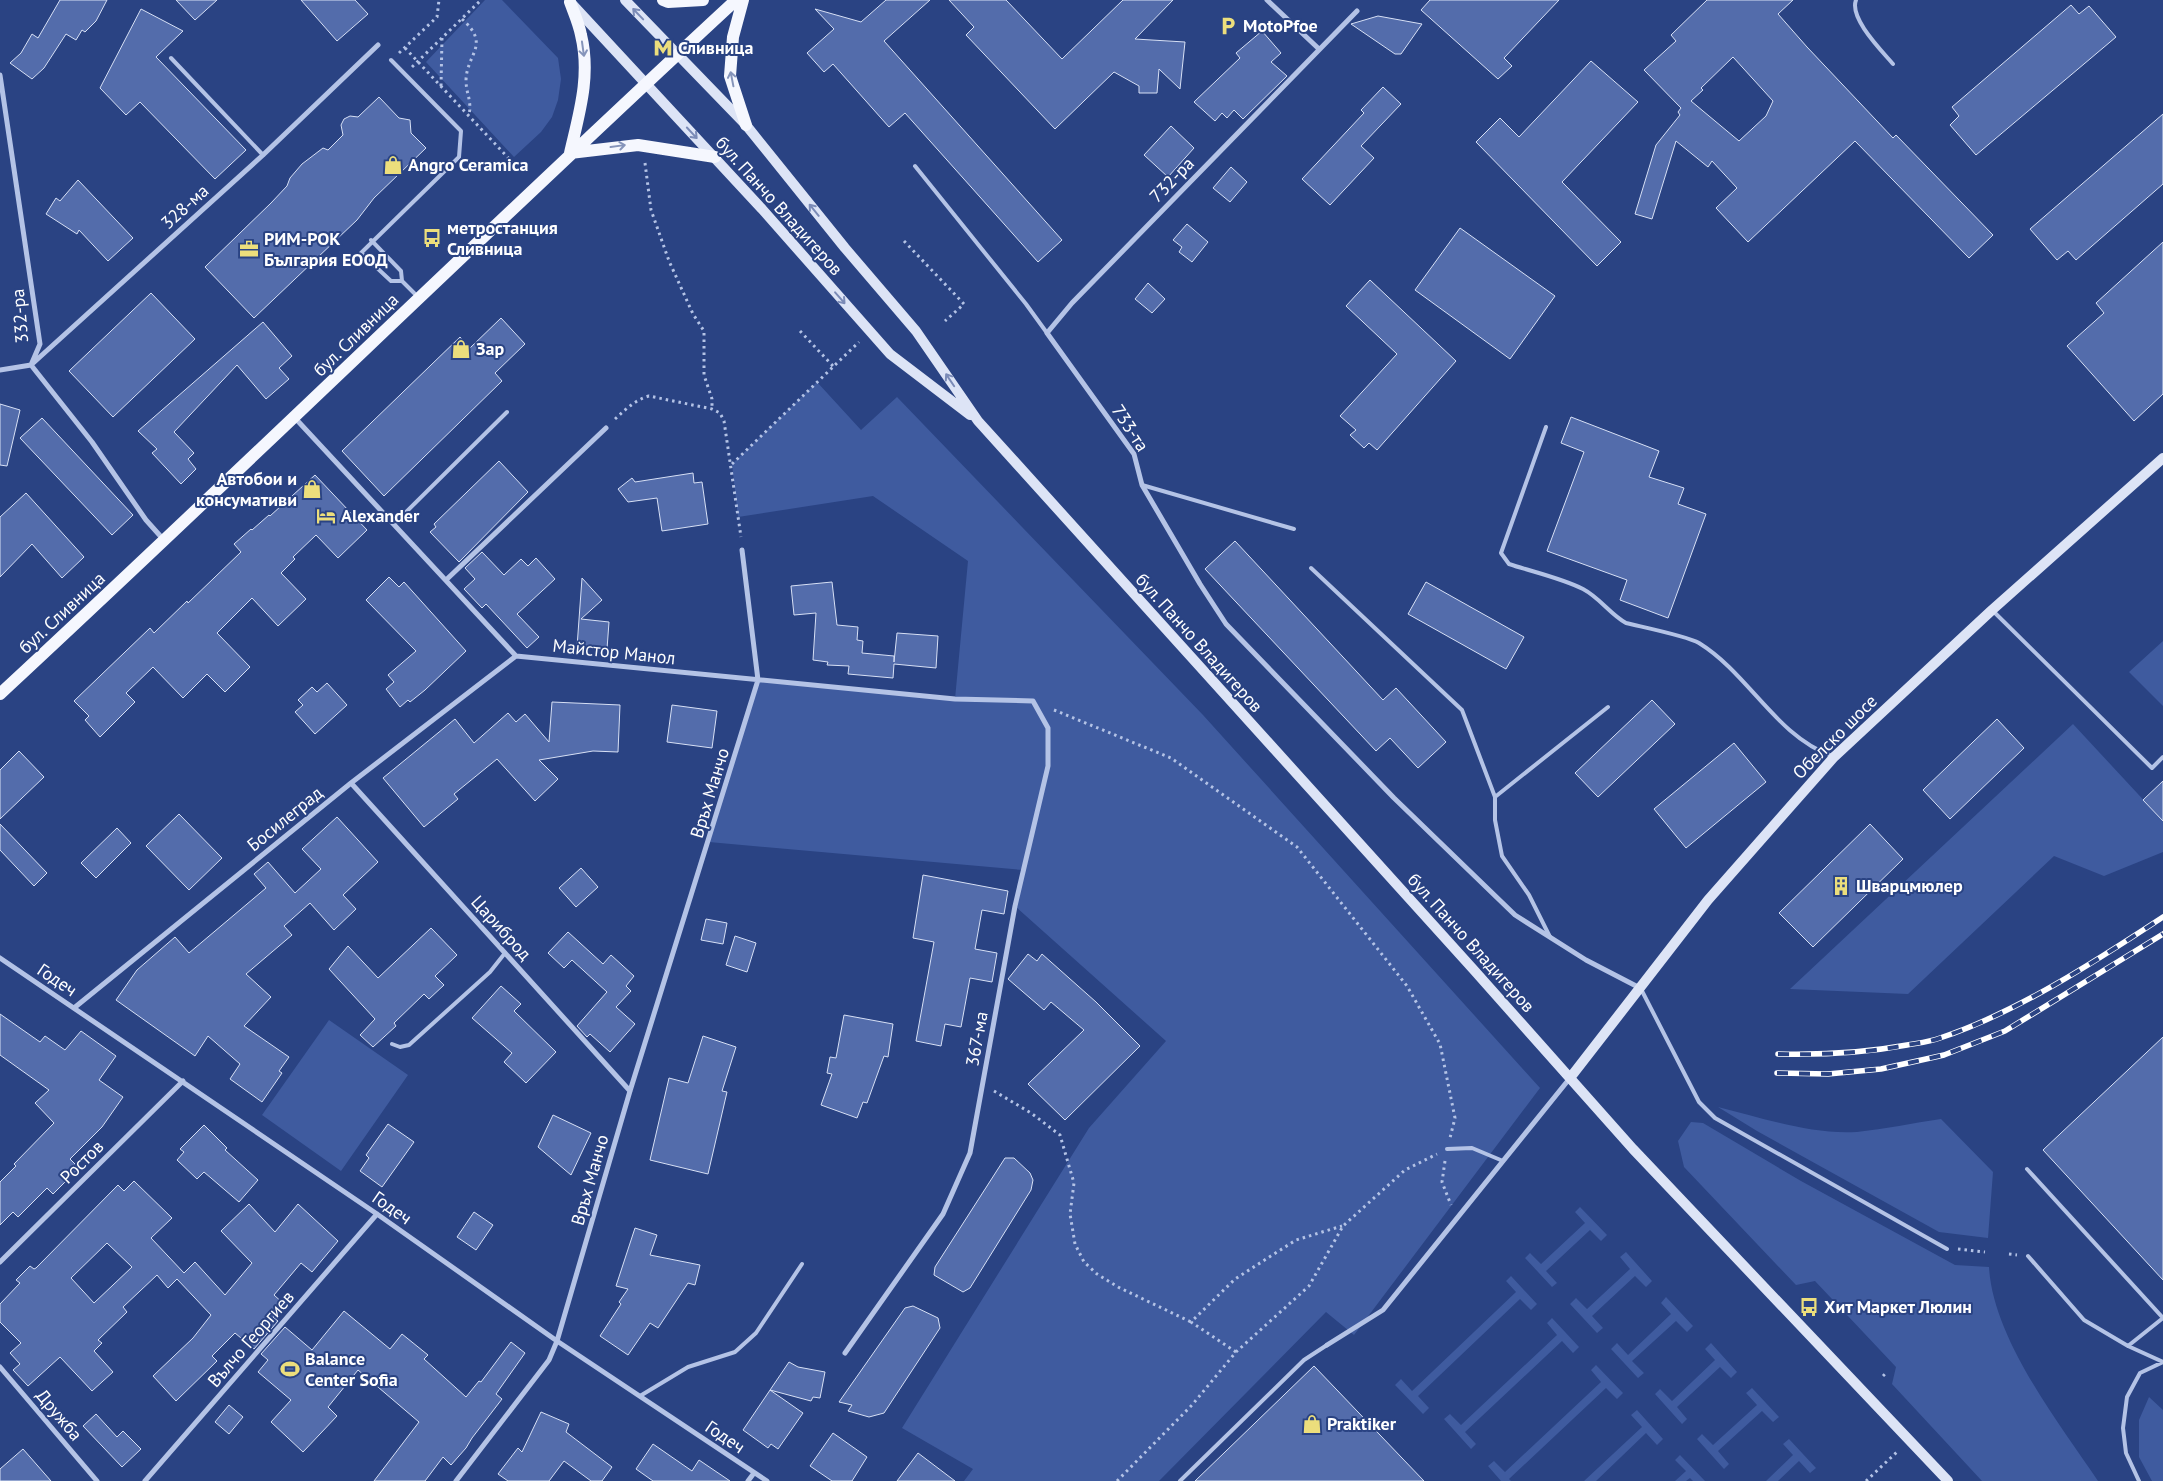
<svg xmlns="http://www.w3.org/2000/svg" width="2163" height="1481" font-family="'PT Sans',sans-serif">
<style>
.green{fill:#3f5b9f}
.building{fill:#536cab;stroke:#d7e0f5;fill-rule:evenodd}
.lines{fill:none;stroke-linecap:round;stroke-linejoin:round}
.path{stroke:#b4c3e6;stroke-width:3;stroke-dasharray:2.5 4;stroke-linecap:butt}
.lane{stroke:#b4c3e6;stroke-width:4}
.street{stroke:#b4c3e6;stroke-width:5}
.secondary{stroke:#dde4f6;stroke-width:10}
.primary{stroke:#f5f7fe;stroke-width:12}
.rail-casing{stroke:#fff;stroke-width:5.5}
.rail{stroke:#2a4383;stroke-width:4;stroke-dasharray:11;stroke-linecap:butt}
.oneway{stroke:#7b8bb7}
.oneway2{stroke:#8594ba}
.labels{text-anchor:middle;stroke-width:4;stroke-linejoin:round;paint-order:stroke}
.poi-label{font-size:18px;font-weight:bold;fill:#fff;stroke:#2a4383;text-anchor:start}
.street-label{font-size:18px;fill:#fff;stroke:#2a4383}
</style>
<rect width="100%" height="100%" fill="#2a4383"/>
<path class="green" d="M485,0h17l56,58 3,21 -3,21 -6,17 -11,15 -27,25 -88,-95z
M817,382l44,48 36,-33 306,318 337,373 -186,247 -28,-23 -167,169h-195l9,-12 -71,-41 187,-300 77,-87 -151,-135 8,-36 -314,-28 49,-162 197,19 13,-138 -95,-65 -135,21 -6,-53z
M2163,641v65l-34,-34z
M2073,724l90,97v31l-59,24 -50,-20 -146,138 -118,-5z
M329,1020l79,55 -67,96 -79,-56z
M1718,1107c45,11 93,28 139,25 28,-3 56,-9 84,-13l52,53 -5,66 -49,-6 -182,-101z
M1691,1122l12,1 98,58 154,84 34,2c4,72 70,156 109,214h-116l-90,-97 4,-17 -81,-86 -19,4 -112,-118 -6,-26z
M1580,1207l27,28 -6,6 -11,-11 -44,41 11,12 -5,4 -27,-29 5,-5 11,11 44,-41 -10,-11z
M1626,1252l26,29 -6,6 -11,-11 -43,40 11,12 -6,5 -27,-29 6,-6 11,11 43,-40 -10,-12z
M1511,1276l26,28 -6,6 -11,-11 -102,97 11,12 -6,6 -28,-29 6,-6 11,12 104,-99 -10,-11z
M1666,1297l27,29 -6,6 -11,-11 -44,40 12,12 -6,5 -27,-29 6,-6 11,12 43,-41 -10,-11z
M1552,1318l27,29 -6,6 -11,-12 -97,91 11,12 -5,5 -27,-30 6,-5 11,11 96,-90 -10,-12z
M1711,1343l26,29 -6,6 -11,-11 -43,40 10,12 -5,5 -27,-30 5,-5 12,12 43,-41 -10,-11z
M1596,1365l27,28 -6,6 -11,-11 -97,91 2,2h-10l-13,-15 6,-5 11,11 96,-90 -10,-12z
M1752,1388l27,29 -6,5 -11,-11 -44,40 11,13 -5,5 -27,-30 5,-5 11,11 44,-40 -11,-12z
M2149,1397l14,13v71h-11l-13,-24v-37z
M1637,1410l26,29 -6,6 -11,-12 -50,48h-12l58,-54 -11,-12z
M1789,1439l27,29 -6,5 -11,-12 -21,20h-12l27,-26 -10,-11z
M1680,1455l25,26h-12l-3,-3 -4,3h-11l11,-10 -11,-11z"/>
<path class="building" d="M60,0h47l-11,21 -11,11 -3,-2 -6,10 -10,-6 -22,34 -12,11 -22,-16 11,-10 11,-19 6,4z
M176,0h41l-22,20z
M301,0h54l13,14 -31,27z
M886,0h44l-46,41 178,199 -24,22 -133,-149 -16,14 -56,-63 -9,8 -17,-19 27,-24 -19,-20 46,13z
M949,0h57l56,59 61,-59h50l-38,39 50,3 -5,47 -21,-20 -2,24h-18v-7l-25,-14 -59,57 -89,-94 8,-8z
M1430,0h129l-55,58 8,8 -14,13 -77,-69z
M1707,0h86l-15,14 29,33 86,91 3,-3 97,100 -24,23 -114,-117 -107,101 -32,-34 21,-20 -25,-27 -4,6 -32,-26 -24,78 -17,-5 21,-69 24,-30 -2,-3 3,-4 -37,-38 32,-29 -5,-6zM1733,57l40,44 -7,15 -27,25 -48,-40 12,-11 -2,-2z
M2071,5l8,9 10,-8 27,31 -140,118 -26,-30 9,-9 -7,-9z
M141,9l42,22 -27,26 90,93 -31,29 -75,-77 -14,13 -26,-27z
M1378,16l44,8 -21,30h-6l-44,-30z
M1262,31l19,22 -10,9 16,14 -44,43 -9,-9 -7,8 -5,-5 -7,8 -21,-19 46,-44 -4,-5z
M1591,61l47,41 -76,80 59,60 -24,24 -121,-124 24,-24 19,19z
M1383,87l18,17 -40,42 13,12 -44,47 -28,-26 62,-66 -3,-3z
M379,97l20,21 11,2 1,13 15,15 -52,50 -17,22 -103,98 -49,-51 66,-64 16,-17 3,-8 12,-14 21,-16 5,2 15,-15 -2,-10 3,-6 6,-3 8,1z
M2163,114v70l-87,76 -8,-9 -11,9 -27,-31z
M1171,126l23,22 -26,29 -24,-22z
M1231,167l16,15 -17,20 -17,-14z
M78,180l55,58 -25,23 -29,-31 -2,4 -31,-20 10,-16 4,3z
M1187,224l21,18 -16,20 -13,-10 3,-5 -9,-7z
M1460,228l95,68 -45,63 -95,-69z
M2163,242v152l-29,27 -67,-75 37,-33 -8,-10z
M1370,280l86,81 -79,89 -8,-7 -5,5 -14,-13 6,-5 -16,-14 57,-62 -51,-48z
M1148,283l17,16 -13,14 -17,-14z
M151,293l44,46 -82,78 -44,-46z
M501,318l24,26 -30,29 7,8 -118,115 -42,-45 118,-114 10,11z
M263,322l29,34 -13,12 10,11 -23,20 -29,-34 -63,67 20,21 -6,6 8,10 -15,15 -29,-31 5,-4 -19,-18z
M0,404l20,6 -13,56 -7,-1z
M1571,417l88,34 -10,26 35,11 -6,16 28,10 -38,104 -48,-18 7,-20 -80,-29 37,-99 -23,-9z
M42,418l91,97 -21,20 -92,-97z
M499,461l29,31 -69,70 -29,-30 6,-5 -2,-3z
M693,473l1,10 8,-1 6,42 -46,7 -5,-33 -29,4 -10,-13 14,-11 3,4z
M315,475l52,55 -29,28 -22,-23 -23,22 2,2 -14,14 25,26 -28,27 -26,-28 -35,35 33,34 -25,25 -18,-18 -24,24 -30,-31 -27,26 9,9 -35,35 -15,-17 4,-4 -15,-15 76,-73 4,5 33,-32 1,2 53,-51 -7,-8 17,-15 1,1 17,-15 1,1z
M26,493l58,64 -22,21 -30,-34 -32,33v-60z
M1235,541l148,159 13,-12 50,54 -28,26 -28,-30 -14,13 -171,-182z
M482,552l22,23 17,-16 7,7 8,-8 19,21 -38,35 22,23 -12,11 -41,-44 -4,4 -18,-19 11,-10 -10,-11z
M389,577l10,10 5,-5 62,69 -41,39 -15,12 -2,-2 -8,7 -14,-18 8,-7 -6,-7 28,-24 -50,-51z
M582,578l20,22 -21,19 28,3 -2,27 -30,-2z
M832,582l5,43 21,2 -1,13 6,1 -1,12 32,3v6l3,-29 41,3 -2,32 -42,-4 -1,14 -45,-4 1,-8 -22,-1 1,-3 -15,-2 3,-47 -22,2 -3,-29z
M1426,582l98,55 -18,32 -98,-55z
M327,683l20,22 -32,29 -20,-22 8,-7 -5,-5 14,-13 5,5z
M1652,700l23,24 -77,73 -23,-24z
M552,702l68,3 -2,47 -25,-1 -54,9 19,19 -23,22 -38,-42 -43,35 4,5 -34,28 -41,-49 72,-59 19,24 34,-30 8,9 9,-8 24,28z
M672,705l45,6 -5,37 -45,-6z
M1997,719l27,29 -74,71 -27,-29z
M1734,743l32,39 -80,66 -32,-39z
M19,751l25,26 -44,42v-49z
M2163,781v40l-20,-21z
M179,814l43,44 -33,32 -43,-44z
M337,817l41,45 -35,33 13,14 -22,21 -24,-27 -26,23 8,9 -46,39 25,23 -27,29 45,31 -10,14 3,2 -20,29 -32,-23 10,-15 -32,-28 -13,20 -79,-56 21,-30 38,-33 14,16 77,-65 -12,-14 14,-12 27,31 26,-24 -19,-20z
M0,824l47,49 -13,13 -34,-36z
M1870,824l33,35 -90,88 -34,-34z
M117,828l14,15 -35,35 -15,-15z
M581,868l17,19 -22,20 -17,-19z
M923,875l85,16 -4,23 -22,-4 -7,39 22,4 -5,29 -22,-4 -9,49 -16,-3 -4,22 -25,-5 18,-99 -21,-4z
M706,919l21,4 -4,21 -22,-4z
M431,928l26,27 -22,21 9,9 -15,14 -5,-5 -30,29 2,3 -23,21 -13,-12 15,-16 -46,-50 19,-23 30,32z
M568,932l35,32 8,-9 23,21 -8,10 5,5 -15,16 19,17 -25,28 -20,-18 -3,3 -10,-11 30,-34 -35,-32 -8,8 -16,-15z
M735,936l21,7 -9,29 -21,-7z
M1028,954l9,7 5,-7 54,48 44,44 -75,74 -37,-36 56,-54 -33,-28 -7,8 -36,-31z
M501,986l20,18 -7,7 42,41 -30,31 -22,-21 8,-9 -40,-35z
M0,1014l40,28 5,-6 20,14 16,-19 35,25 -17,24 24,17 -21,30 -32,32 9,9 -26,26 -6,-6 -29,29 -5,-5 -13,13v-43l16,-16 -2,-2 40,-41 -19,-20 14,-13 -49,-35z
M844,1015l49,9 -5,33 -4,-1 -17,47 -4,-1 -6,16 -36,-13 11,-31 -5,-1 3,-16 6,1z
M703,1036l33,11 -14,44 5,1 -19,82 -58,-14 19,-82 19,5z
M2163,1037v243l-120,-130z
M553,1115l38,18 -20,42 -33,-28z
M388,1124l26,18 -32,45 -22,-16 9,-13 -3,-3z
M204,1125l23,23 -2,2 33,30 -19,22 -35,-30 -7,7 -20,-19 7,-8 -4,-3z
M1005,1158h9l16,15 3,7 -2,10 -61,98 -7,4 -29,-17 1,-8z
M134,1181l38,37 -21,20 33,35 11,-11 30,33 27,-32 -31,-32 28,-27 26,28 23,-28 40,37 -26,31 -11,-9 -27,32 11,10 -12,12 5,4 -24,28 -19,-16 -23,23 5,5 -41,40 -23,-25 40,-38 18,-23 -34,-36 -9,9 -11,-13 -34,32 4,5 -29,28 4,3 -8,8 19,21 -21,19 -32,-34 -32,29 -15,-16 7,-6 -10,-11 11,-10 -21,-21v-18l20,-21 -4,-3 14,-14 4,3 2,-1 82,-83 6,6zM107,1243l25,24 -38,36 -23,-25z
M474,1212l19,13 -17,25 -19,-13z
M635,1228l22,7 -7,20 50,10 -5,20 -7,-2 -30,45 -8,-5 -22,32 -28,-19 21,-32 -2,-2 9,-13 -12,-3z
M913,1306l25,12 2,10 -56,85 -15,4 -21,-6 4,-6 -13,-3 66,-94z
M344,1311l46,38 12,-15 26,21 -4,4 42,38 13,-16 2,1 30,-40 14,11 -29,41 6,5 -30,39 -6,10 -15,17 -8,-8 -18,24h-51l45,-59 -61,-52 -30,37 9,9 -34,36 -32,-30 20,-22 -33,-28 10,-12 -7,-6 24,-27 27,23z
M789,1362l9,5 27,5 -5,26 -7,-1 -2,4 -41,-11 33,23 -25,36 -7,-5 -3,4 -25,-18z
M1314,1366l110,115h-229z
M229,1405l14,12 -14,17 -14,-12z
M541,1412l28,12 -3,8 46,35 -10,14h-11l-27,-20 -15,20h-41l-10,-7 20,-26 4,4z
M96,1414l21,23 6,-6 18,18 -19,18 -39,-41z
M833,1433l34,24 -15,24h-20l-22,-15z
M653,1444l39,27 7,-11 31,21h-77l-17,-12z
M23,1449l28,32h-51v-12z
M918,1453l37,28h-58z"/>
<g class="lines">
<path class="path" d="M462,19c29,26 5,34 4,61 0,14 6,20 3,35
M405,48l109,116
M399,53l38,-36 2,-17
M412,67l69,-67
M441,86l1,-48
M645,163l6,47 18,51 24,53 11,17v44l8,24v10
M904,241l60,63 -19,17
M800,331l33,35
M615,419c11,-10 20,-19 34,-23l63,13 8,4 4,8 17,116
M732,464l127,-122
M1054,710l117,48 126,89 110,139 33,58 15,74 -5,20
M994,1091l37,22 29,22 14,48 -4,31 5,30 9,18 13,12 21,13 73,35
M1445,1161l-3,21 9,23
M1958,1249l27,3
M2009,1254l8,1
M1236,1352l-45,-30 44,-43 39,-25 22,-14 46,-14
M1883,1376l3,-3
M1117,1481l75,-76 44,-53 73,-66 34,-60 62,-56 32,-16
M1866,1481l32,-30"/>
<path class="lane" d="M1856,0c-7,18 25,50 37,64
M171,58l92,97
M391,60l70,71 -2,26 -98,96 30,28h11
M915,166l111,138 21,29
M371,240l30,31 1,10 16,16
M1546,427l-45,126 8,11c24,8 52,14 74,25 17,9 27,25 43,34 16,4 61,13 73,20 50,31 77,93 133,113
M1142,485l152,44
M394,524l113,-112
M1311,568l151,142 33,87v23l7,36 27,39 21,42
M1992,610l160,158 11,-11
M1495,797l113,-90
M1641,989l58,113 16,16 232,131
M392,1044l8,3 9,-2 81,-73 15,-19
M1447,1149l25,-1 31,13
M2027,1169l136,149
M2028,1256l56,64 44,26 35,16
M2128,1346l35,-28
M640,1396l48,-29 47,-15 21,-19 46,-69
M1180,1481l124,-121 23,-15
M2139,1481l-13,-28 -3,-25 4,-31 13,-24 23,-11"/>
<path class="street" d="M1267,0l52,49
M1357,11l-285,292 -25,30 87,121 8,31 58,99 26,40 168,174 121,117 71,45 54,28
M0,75l40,269 -9,21 61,77 54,78 17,19
M0,370l31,-5 232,-210 115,-110
M295,418l221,238 439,43 78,2 15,27v38l-33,140 -45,247 -27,61 -98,139
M446,580l160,-152
M351,783l279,308
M0,958l377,256 180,127 210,140
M74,1008l277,-225 165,-127
M0,1262l183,-181
M1327,1345l56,-35 187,-232
M0,1367l97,114
M145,1481l232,-267
M456,1481l93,-121 8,-19 73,-250 128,-411 -16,-130
M748,1481l6,-8"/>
<path class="secondary" d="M625,0l121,125 99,123 71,83 62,90 495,548 160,180 315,332
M572,4l190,205 128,145 80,61
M1570,1078l138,-178 126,-143 158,-147 171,-152"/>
<path class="primary" d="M663,0l5,2 35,-2
M743,0l-10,37 -3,39 16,49
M570,2c4,11 9,22 11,33 10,41 -2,79 -11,118
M570,153l68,-8 77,12
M0,694c247,-229 488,-465 736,-694"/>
<g class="rail-casing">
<path id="rail" d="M1778,1054c44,1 86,-1 129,-9 11,-2 22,-3 33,-7 76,-25 156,-77 223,-121
M1777,1073l51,1 53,-5 63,-14 61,-24 158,-97"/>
</g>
<use href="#rail" class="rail"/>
</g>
<defs><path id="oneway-shaft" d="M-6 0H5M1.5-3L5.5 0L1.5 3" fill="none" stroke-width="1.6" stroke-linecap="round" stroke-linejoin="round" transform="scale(1.25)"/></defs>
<g class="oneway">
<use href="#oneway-shaft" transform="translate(638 14) rotate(-134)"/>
<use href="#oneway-shaft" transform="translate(692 133) rotate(47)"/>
<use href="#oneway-shaft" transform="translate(814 210) rotate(-129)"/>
<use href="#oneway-shaft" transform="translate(840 298) rotate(49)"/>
<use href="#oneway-shaft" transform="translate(950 380) rotate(-124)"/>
</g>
<g class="oneway2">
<use href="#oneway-shaft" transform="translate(583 49) rotate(82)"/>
<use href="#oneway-shaft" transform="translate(732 79) rotate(-101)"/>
<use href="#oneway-shaft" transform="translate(618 146) rotate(-8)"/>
</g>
<defs>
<g id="parking-bare" transform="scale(1.5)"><path d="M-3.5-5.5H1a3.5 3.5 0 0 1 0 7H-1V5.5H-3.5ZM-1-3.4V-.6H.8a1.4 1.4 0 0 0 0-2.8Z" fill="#ecde7c" stroke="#2a4383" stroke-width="2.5" paint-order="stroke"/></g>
<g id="metro-bare" transform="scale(1.5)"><path d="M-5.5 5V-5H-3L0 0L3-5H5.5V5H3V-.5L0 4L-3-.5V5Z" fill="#ecde7c" stroke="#2a4383" stroke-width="2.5" paint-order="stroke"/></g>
<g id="shop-bare" transform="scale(1.5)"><path d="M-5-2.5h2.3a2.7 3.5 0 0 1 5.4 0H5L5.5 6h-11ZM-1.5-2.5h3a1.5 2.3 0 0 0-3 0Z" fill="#ecde7c" stroke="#2a4383" stroke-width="2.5" paint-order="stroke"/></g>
<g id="bus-bare" transform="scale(1.5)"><path d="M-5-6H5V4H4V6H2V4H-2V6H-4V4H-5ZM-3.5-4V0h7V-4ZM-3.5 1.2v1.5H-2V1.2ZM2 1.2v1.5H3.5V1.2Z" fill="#ecde7c" stroke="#2a4383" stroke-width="2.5" paint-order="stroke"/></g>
<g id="office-bare" transform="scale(1.5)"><path d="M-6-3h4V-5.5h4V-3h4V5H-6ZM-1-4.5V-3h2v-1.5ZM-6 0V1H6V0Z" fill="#ecde7c" stroke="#2a4383" stroke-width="2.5" paint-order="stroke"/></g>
<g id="hotel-bare" transform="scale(1.5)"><path d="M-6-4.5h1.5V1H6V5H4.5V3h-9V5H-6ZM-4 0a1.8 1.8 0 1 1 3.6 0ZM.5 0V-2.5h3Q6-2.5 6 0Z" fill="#ecde7c" stroke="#2a4383" stroke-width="2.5" paint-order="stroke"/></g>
<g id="building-bare" transform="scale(1.5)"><path d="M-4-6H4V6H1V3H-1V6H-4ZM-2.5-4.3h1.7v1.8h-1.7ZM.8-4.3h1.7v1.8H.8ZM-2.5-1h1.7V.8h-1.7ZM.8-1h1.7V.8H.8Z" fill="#ecde7c" stroke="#2a4383" stroke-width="2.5" paint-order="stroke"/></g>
<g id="stadium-bare" transform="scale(1.5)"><path d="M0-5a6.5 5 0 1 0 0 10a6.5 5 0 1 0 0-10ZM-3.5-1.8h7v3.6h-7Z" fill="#ecde7c" stroke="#2a4383" stroke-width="2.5" paint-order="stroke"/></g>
</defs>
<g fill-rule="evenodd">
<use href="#parking-bare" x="1228" y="26"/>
<use href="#metro-bare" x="663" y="48"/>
<use href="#shop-bare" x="393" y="165"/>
<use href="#bus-bare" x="432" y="238"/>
<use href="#office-bare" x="249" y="249"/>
<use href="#shop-bare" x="461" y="349"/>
<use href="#shop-bare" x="312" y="489"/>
<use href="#hotel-bare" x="326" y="516"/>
<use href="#building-bare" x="1841" y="886"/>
<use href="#bus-bare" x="1809" y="1307"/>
<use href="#stadium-bare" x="290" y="1369"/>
<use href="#shop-bare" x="1312" y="1424"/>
</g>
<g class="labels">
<g class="poi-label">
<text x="1243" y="32">MotoPfoe</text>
<text x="678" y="54">Сливница</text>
<text x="408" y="171">Angro Ceramica</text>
<text x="447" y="234">метростанция<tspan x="447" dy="21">Сливница</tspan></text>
<text x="264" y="245">РИМ-РОК<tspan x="264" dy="21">България ЕООД</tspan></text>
<text x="476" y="355">Зар</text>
<text x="297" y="485" text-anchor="end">Автобои и<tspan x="297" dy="21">консумативи</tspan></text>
<text x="341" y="522">Alexander</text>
<text x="1856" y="892">Шварцмюлер</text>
<text x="1824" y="1313">Хит Маркет Люлин</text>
<text x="305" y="1365">Balance<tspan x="305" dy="21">Center Sofia</tspan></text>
<text x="1327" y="1430">Praktiker</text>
</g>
<g class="street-label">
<text transform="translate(1172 180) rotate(-46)" y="6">732-ра</text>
<text transform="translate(779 206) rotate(48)" y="6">бул. Панчо Владигеров</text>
<text transform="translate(185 207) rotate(-42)" y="6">328-ма</text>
<text transform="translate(20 316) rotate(-95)" y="6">332-ра</text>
<text transform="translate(356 335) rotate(-44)" y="6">бул. Сливница</text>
<text transform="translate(1130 428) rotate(57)" y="6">733-та</text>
<text transform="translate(62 613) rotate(-43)" y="6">бул. Сливница</text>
<text transform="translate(1199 643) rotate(48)" y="6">бул. Панчо Владигеров</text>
<text transform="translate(614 652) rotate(6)" y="6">Майстор Манол</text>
<text transform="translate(1835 737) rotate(-45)" y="6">Обелско шосе</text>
<text transform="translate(710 793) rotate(-73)" y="6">Връх Манчо</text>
<text transform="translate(285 819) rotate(-39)" y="6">Босилеград</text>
<text transform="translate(501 928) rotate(48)" y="6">Цариброд</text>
<text transform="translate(1471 943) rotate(48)" y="6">бул. Панчо Владигеров</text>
<text transform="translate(57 980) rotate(34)" y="6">Годеч</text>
<text transform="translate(977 1039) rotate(-80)" y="6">367-ма</text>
<text transform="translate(82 1162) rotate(-45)" y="6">Ростов</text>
<text transform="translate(590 1180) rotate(-74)" y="6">Връх Манчо</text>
<text transform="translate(392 1208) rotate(35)" y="6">Годеч</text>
<text transform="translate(251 1339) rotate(-49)" y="6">Вълчо Георгиев</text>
<text transform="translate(59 1415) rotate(50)" y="6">Дружба</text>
<text transform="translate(725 1437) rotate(34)" y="6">Годеч</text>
</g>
</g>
</svg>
